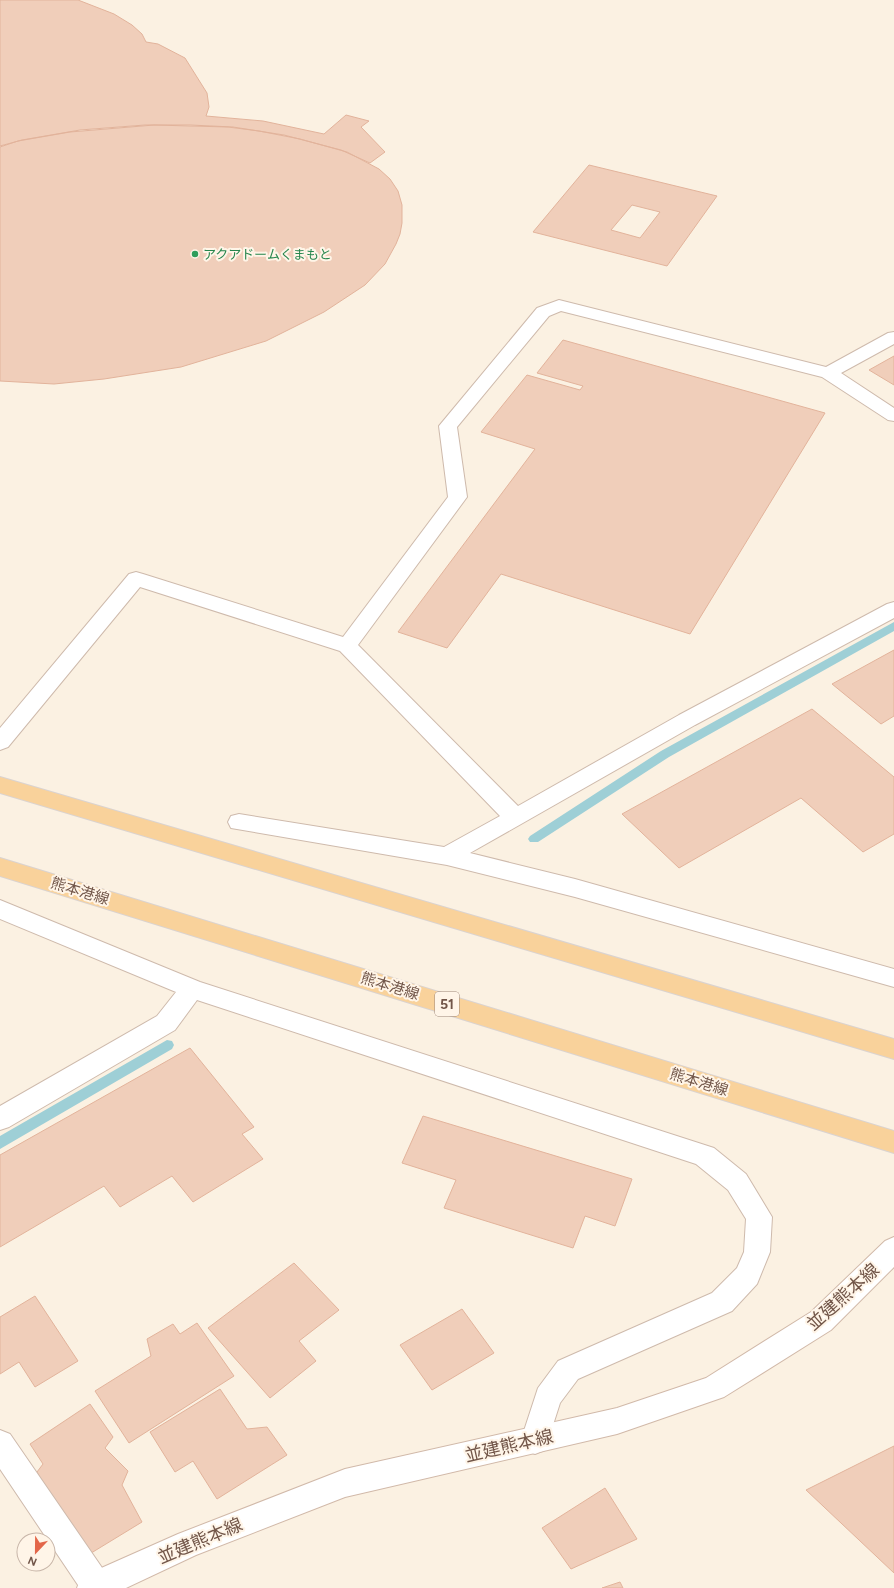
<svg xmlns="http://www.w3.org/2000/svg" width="894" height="1588" font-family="Figtree,'Noto Sans JP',sans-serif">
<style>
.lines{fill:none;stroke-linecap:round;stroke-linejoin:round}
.stream{fill:#9ecfd6;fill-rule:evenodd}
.building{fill:#f0ceba;stroke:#e2b39b;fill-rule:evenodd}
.minor-casing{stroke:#cebaac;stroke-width:2}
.secondary-casing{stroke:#d1b9a9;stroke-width:2}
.primary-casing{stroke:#dad3d0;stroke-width:2}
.minor{fill:#fff;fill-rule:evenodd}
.secondary{fill:#fff;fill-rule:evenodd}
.primary{fill:#f9d29b;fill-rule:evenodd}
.leisure-dot{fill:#2e9e5b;stroke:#fff5e8;stroke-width:1.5}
.labels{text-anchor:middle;stroke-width:4;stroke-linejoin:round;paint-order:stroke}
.far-leisure-label{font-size:13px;fill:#27864d;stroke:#fff5e8;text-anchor:start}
.shield{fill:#fff5e8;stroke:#9c8679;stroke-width:1}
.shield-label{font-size:14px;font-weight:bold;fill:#725649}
.street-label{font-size:15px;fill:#725649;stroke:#fff5e8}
.near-street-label{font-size:18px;fill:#725649;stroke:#fff5e8}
</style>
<rect width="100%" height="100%" fill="#fbf1e2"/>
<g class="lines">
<path class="stream" d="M894,622v9l-225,126 -131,85h-8l-2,-3 2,-3 131,-85z
M167,1040l5,1 2,4 -2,4 -172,100v-13z"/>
</g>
<path class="building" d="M0,0h78l36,14 18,11 10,9 4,8 12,2 27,14 22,35 2,14 -3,9 57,5 61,13 22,-19 23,6 -8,6 24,25 -15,11 -29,-13 -57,-15 -51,-8 -43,-2h-45l-65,5 -58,10 -22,6z
M154,125l74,2 31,4 41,8 47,13 32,17 11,10 8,12 4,14v18l-2,11 -4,10 -11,20 -20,21 -41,27 -58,29 -85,26 -77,12 -50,5 -54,-3v-234l18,-6 52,-9z
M589,165l128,31 -50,70 -134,-34zM632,205l28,7 -20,26 -29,-8z
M563,340l262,73 -135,221 -189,-60 -54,74 -49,-16 137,-183 -54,-17 46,-57 53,15 3,-4 -46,-13z
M894,356v29l-25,-15z
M894,650v66l-13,8 -49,-40z
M812,709l82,68v57l-31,18 -62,-54 -122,70 -57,-54z
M190,1048l64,79 -12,7 21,25 -70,43 -21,-26 -52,31 -16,-21 -104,61v-92z
M423,1116l209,63 -17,47 -30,-10 -12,32 -129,-40 12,-28 -54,-17z
M294,1263l45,47 -40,31 17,20 -46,37 -62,-70z
M35,1296l43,65 -43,26 -16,-25 -19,12v-57z
M462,1309l32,44 -62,37 -32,-45z
M197,1323l37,53 -105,67 -34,-52 56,-35 -4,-17 26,-15 7,10z
M220,1389l27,40 20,-2 20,28 -70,44 -24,-38 -18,11 -25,-40z
M90,1404l23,33 -8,11 23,23 -6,14 20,37 -59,36 -46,-86 6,-8 -13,-20z
M894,1446v127l-88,-83z
M605,1488l32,51 -66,30 -29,-41z
M620,1582l3,6h-21z"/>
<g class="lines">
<g class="minor-casing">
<path id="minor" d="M559,300l267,67 62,-34 6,-1v12l-53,29 53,35v13l-6,-1 -66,-43 -261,-66 -12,5 -92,111 10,70 -109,148 160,161 161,-91 208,-111 7,-2v16l-199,107 -225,128 105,26 319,90v18l-319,-90 -128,-32 -216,-37 -3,-6 3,-6 8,-2 205,33 56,-31 -160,-165 -200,-64 -132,160 -8,3v-22l129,-154 7,-2 7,2 200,63 105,-140 -9,-71 98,-118z
M0,900l200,82 514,166 32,26 26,43 -2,35 -13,32 -25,27 -154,68 -18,24 -15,47 -10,4 -10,-4 -4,-10 17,-52 20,-27 154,-68 25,-25 7,-16 2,-33 -18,-29 -32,-26 -499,-164 -22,30 -166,97 -9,3v-24l157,-90 19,-24 -176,-73z
M0,1430l10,4 97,141 3,13h-30l-80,-119z"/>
</g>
<g class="secondary-casing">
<path id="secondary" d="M894,1237v30l-63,63 -107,67 -107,37 -272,63 -149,58 -70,33h-49l4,-11 97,-43 167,-65 272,-61 89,-30 105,-66 74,-71z"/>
</g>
<g class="primary-casing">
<path id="primary" d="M0,777l894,262v20l-894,-266z
M0,858l894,273v22l-894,-277z"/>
</g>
<use href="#minor" class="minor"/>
<use href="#secondary" class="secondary"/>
<use href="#primary" class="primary"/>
</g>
<circle class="leisure-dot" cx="195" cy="254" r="4"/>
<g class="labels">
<g class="far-leisure-label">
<text x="203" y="259">アクアドームくまもと</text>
</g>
<rect class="shield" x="435" y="992" width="24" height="24" rx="3"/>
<g class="shield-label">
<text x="447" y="1009">51</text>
</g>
<g class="street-label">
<text transform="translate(80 891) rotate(17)" y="5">熊本港線</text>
<text transform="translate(390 986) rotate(17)" y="5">熊本港線</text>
<text transform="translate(699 1082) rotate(17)" y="5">熊本港線</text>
</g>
<g class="near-street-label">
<text transform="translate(843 1297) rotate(-42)" y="6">並建熊本線</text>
<text transform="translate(509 1446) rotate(-13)" y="6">並建熊本線</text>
<text transform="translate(200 1541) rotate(-23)" y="6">並建熊本線</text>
</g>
</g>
<g transform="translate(36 1552) rotate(202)"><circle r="19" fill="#fff5e8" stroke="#c7b5a8"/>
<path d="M0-3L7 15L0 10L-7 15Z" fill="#e36649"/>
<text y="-6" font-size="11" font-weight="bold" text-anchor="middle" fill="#725649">N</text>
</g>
</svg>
